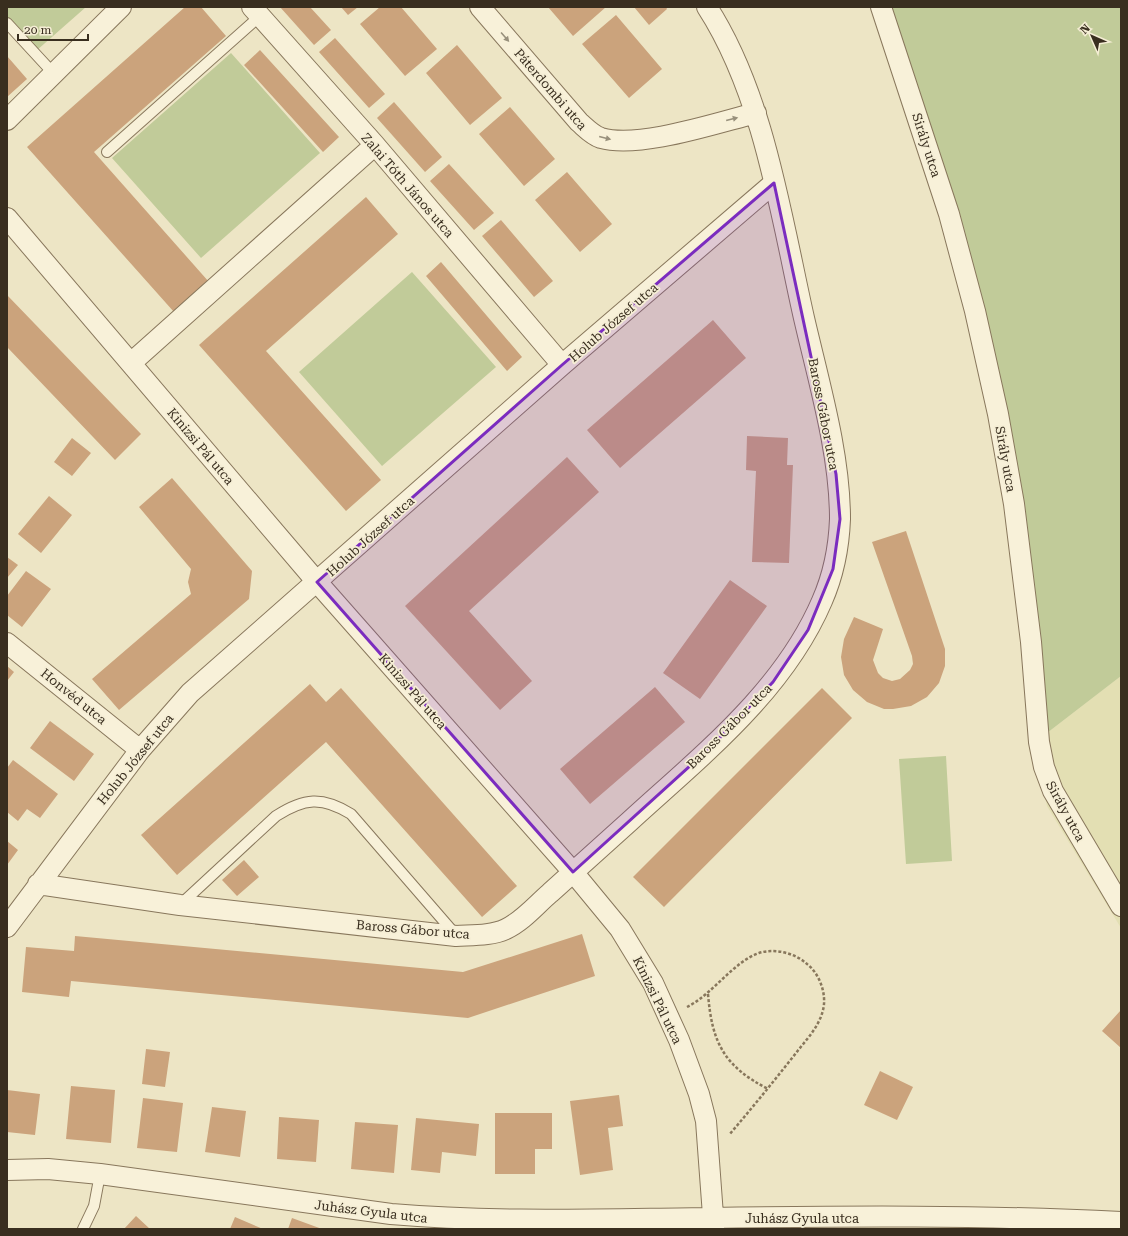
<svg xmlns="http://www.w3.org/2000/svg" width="1128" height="1236" font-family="'Roboto Serif',serif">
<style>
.farmland{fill:#e3dfb3}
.green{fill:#c1cb99}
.building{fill:#cba37c}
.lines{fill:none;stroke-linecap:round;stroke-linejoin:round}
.service-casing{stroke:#88775c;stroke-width:12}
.minor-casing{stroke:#88775c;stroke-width:22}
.path{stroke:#88775c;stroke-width:2.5;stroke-dasharray:3 2;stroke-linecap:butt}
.service{stroke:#f8f1d9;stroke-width:10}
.minor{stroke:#f8f1d9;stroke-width:20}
.oneway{fill:#98907c}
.marked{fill:#7b2cbf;fill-opacity:0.2;stroke:#7b2cbf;stroke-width:3;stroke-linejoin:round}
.labels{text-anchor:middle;stroke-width:3.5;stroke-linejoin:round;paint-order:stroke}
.street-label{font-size:13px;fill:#392e1f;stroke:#f5eed5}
</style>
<rect width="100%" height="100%" fill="#ede5c5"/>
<path class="farmland" d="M1121,676v252l-74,-122 -13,-63z"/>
<path class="green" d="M7,7h79l-50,44 -29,-33z
M871,7h250v669l-87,67 -12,-129 -29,-193 -37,-149 -50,-169z
M231,53l89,100 -119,105 -89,-100z
M412,272l84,95 -114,99 -83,-94z
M946,756l6,105 -46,3 -7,-105z"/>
<path class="building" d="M185,7h16l25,29 -132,116 115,130 -35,30 -147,-165z
M280,7h30l21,23 -17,15z
M341,7h17l-10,8z
M380,7h21l36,42 -32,27 -45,-52z
M548,7h58l-33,29z
M634,7h32l1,2 -18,16z
M616,15l46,54 -33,29 -47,-54z
M335,38l50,56 -16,14 -50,-56z
M457,45l45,53 -32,27 -44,-52z
M260,50l79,87 -16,15 -79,-87z
M7,56l20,23 -20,18z
M394,102l48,55 -17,15 -48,-54z
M510,107l45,52 -31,27 -45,-52z
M449,164l45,49 -20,17 -44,-49z
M567,172l45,52 -32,28 -45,-52z
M366,197l32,37 -132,117 115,129 -35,31 -147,-166z
M501,220l52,61 -19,16 -52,-61z
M441,262l81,95 -15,14 -81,-95z
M7,295l134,139 -26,26 -108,-113z
M713,320l33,38 -126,110 -33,-38z
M747,436l41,2 -1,27h6l-4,98 -37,-1 4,-91 -10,-1z
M72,438l19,15 -19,23 -18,-14z
M567,457l32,35 -130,119 63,70 -32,29 -95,-104z
M172,478l80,93 -3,28 -130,111 -27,-31 99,-85 -3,-12 3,-13 -52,-62z
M49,496l23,19 -31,38 -23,-19z
M906,531l39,118v17l-6,17 -12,14 -16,9 -18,3h-9l-17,-7 -14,-12 -9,-15 -3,-18 3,-18 10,-22 29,12 -10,31 5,13 5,5 9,3 8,-2 10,-9 3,-6 -1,-8 -40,-114z
M7,557l11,8 -11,13z
M26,571l25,18 -29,38 -15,-12v-19z
M730,580l37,26 -67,93 -37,-26z
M7,666l7,6 -7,9z
M310,684l16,18 15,-14 176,198 -35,31 -156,-175 -149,133 -36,-40z
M655,687l30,35 -95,82 -30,-35z
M822,688l30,30 -188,189 -31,-30z
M50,721l44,33 -20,27 -44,-33z
M13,760l45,34 -18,24 -13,-9 -9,12 -11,-9v-44z
M7,841l11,9 -11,15z
M244,860l15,17 -22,19 -15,-16z
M582,934l13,42 -127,42 -397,-37 -2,16 -47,-5 4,-45 48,4 1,-15 388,36z
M1121,1010v38l-19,-17z
M146,1049l24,3 -5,35 -23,-3z
M880,1071l33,16 -16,33 -33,-15z
M71,1086l44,4 -4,53 -45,-4z
M7,1090l33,4 -5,41 -28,-3z
M619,1095l4,31 -15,2 5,42 -33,5 -10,-74z
M143,1098l40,5 -6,49 -40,-4z
M212,1107l34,4 -6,46 -35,-5z
M495,1113h57v36h-17v25h-40z
M279,1117l40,3 -3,42 -39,-3z
M416,1118l63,6 -3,32 -34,-4 -2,21 -29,-3z
M355,1122l43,3 -4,48 -43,-4z
M136,1216l14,13h-26z
M235,1217l28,12h-33z
M292,1218l30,11h-34z"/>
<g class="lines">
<g class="service-casing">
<path id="service" d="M7,23l47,51
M107,152l153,-136
M180,905l96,-89c28,-18 46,-20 75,-2l104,120
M83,1229l11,-23 6,-32"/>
</g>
<g class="minor-casing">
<path id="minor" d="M252,7l123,138 187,220
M480,7l99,115c7,6 13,13 22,16 38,11 115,-15 155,-25
M881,7l68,207 26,97 23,103 16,90 17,138 8,100 5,25 9,24 68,115
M7,120l114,-113
M7,218l310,364 256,290 47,57 33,54 26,57 20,54 7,27 8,108
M131,363l244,-218
M7,643l133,107
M38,884l142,21 276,31c17,-1 35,0 50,-7 17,-8 30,-24 44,-36 27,-24 53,-48 80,-72 71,-65 153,-129 192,-220 11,-25 17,-55 18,-82 0,-66 -21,-136 -36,-201 -23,-102 -40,-223 -97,-311
M7,927l133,-177 50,-57 372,-328 212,-182
M7,1170l41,-1 52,5 291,40c107,9 213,5 319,4 137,-2 274,-3 411,4"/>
</g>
<path class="path" d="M708,994c4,49 16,72 60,95
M687,1007c26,-13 46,-45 72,-54 16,-5 36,0 48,11 13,10 20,31 16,46 -4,17 -17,30 -27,43 -22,28 -44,55 -67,82"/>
<use href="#service" class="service"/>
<use href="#minor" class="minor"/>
</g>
<defs><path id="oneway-solid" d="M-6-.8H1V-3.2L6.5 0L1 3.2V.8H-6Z"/></defs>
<g class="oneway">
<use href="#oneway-solid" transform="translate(505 37) rotate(49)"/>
<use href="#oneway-solid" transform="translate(732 119) rotate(-14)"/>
<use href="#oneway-solid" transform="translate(605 138) rotate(14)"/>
</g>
<path class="marked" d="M774,183l62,291 4,45 -7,50 -25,61 -35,52 -61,64 -139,126 -256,-290 245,-217z"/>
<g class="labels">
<g class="street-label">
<text transform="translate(551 89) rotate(49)" y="5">Páterdombi utca</text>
<text transform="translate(927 145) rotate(72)" y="5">Sirály utca</text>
<text transform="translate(408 185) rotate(49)" y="5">Zalai Tóth János utca</text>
<text transform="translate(613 322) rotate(-41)" y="5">Holub József utca</text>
<text transform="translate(824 414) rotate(79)" y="5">Baross Gábor utca</text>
<text transform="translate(201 446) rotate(50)" y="5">Kinizsi Pál utca</text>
<text transform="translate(1006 459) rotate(80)" y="5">Sirály utca</text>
<text transform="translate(370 536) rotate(-42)" y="5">Holub József utca</text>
<text transform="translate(413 691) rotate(49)" y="5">Kinizsi Pál utca</text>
<text transform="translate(74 696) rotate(39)" y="5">Honvéd utca</text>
<text transform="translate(729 726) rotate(-45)" y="5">Baross Gábor utca</text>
<text transform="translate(135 759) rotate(-51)" y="5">Holub József utca</text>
<text transform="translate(1066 811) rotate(61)" y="5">Sirály utca</text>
<text transform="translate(413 929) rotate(5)" y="5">Baross Gábor utca</text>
<text transform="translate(658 1000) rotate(64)" y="5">Kinizsi Pál utca</text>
<text transform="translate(371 1211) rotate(7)" y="5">Juhász Gyula utca</text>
<text x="802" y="1223">Juhász Gyula utca</text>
</g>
</g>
<rect width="1128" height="1236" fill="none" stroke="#392e1f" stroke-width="16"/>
<g transform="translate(1092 36) rotate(315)" stroke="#f5eed5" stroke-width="3" paint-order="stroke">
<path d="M0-3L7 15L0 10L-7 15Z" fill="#392e1f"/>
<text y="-6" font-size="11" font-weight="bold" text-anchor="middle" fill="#392e1f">N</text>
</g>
<path d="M18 34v6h70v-6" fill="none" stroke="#392e1f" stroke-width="2"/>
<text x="24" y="34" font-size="12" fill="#392e1f" stroke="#f5eed5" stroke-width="3" paint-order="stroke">20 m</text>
</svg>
